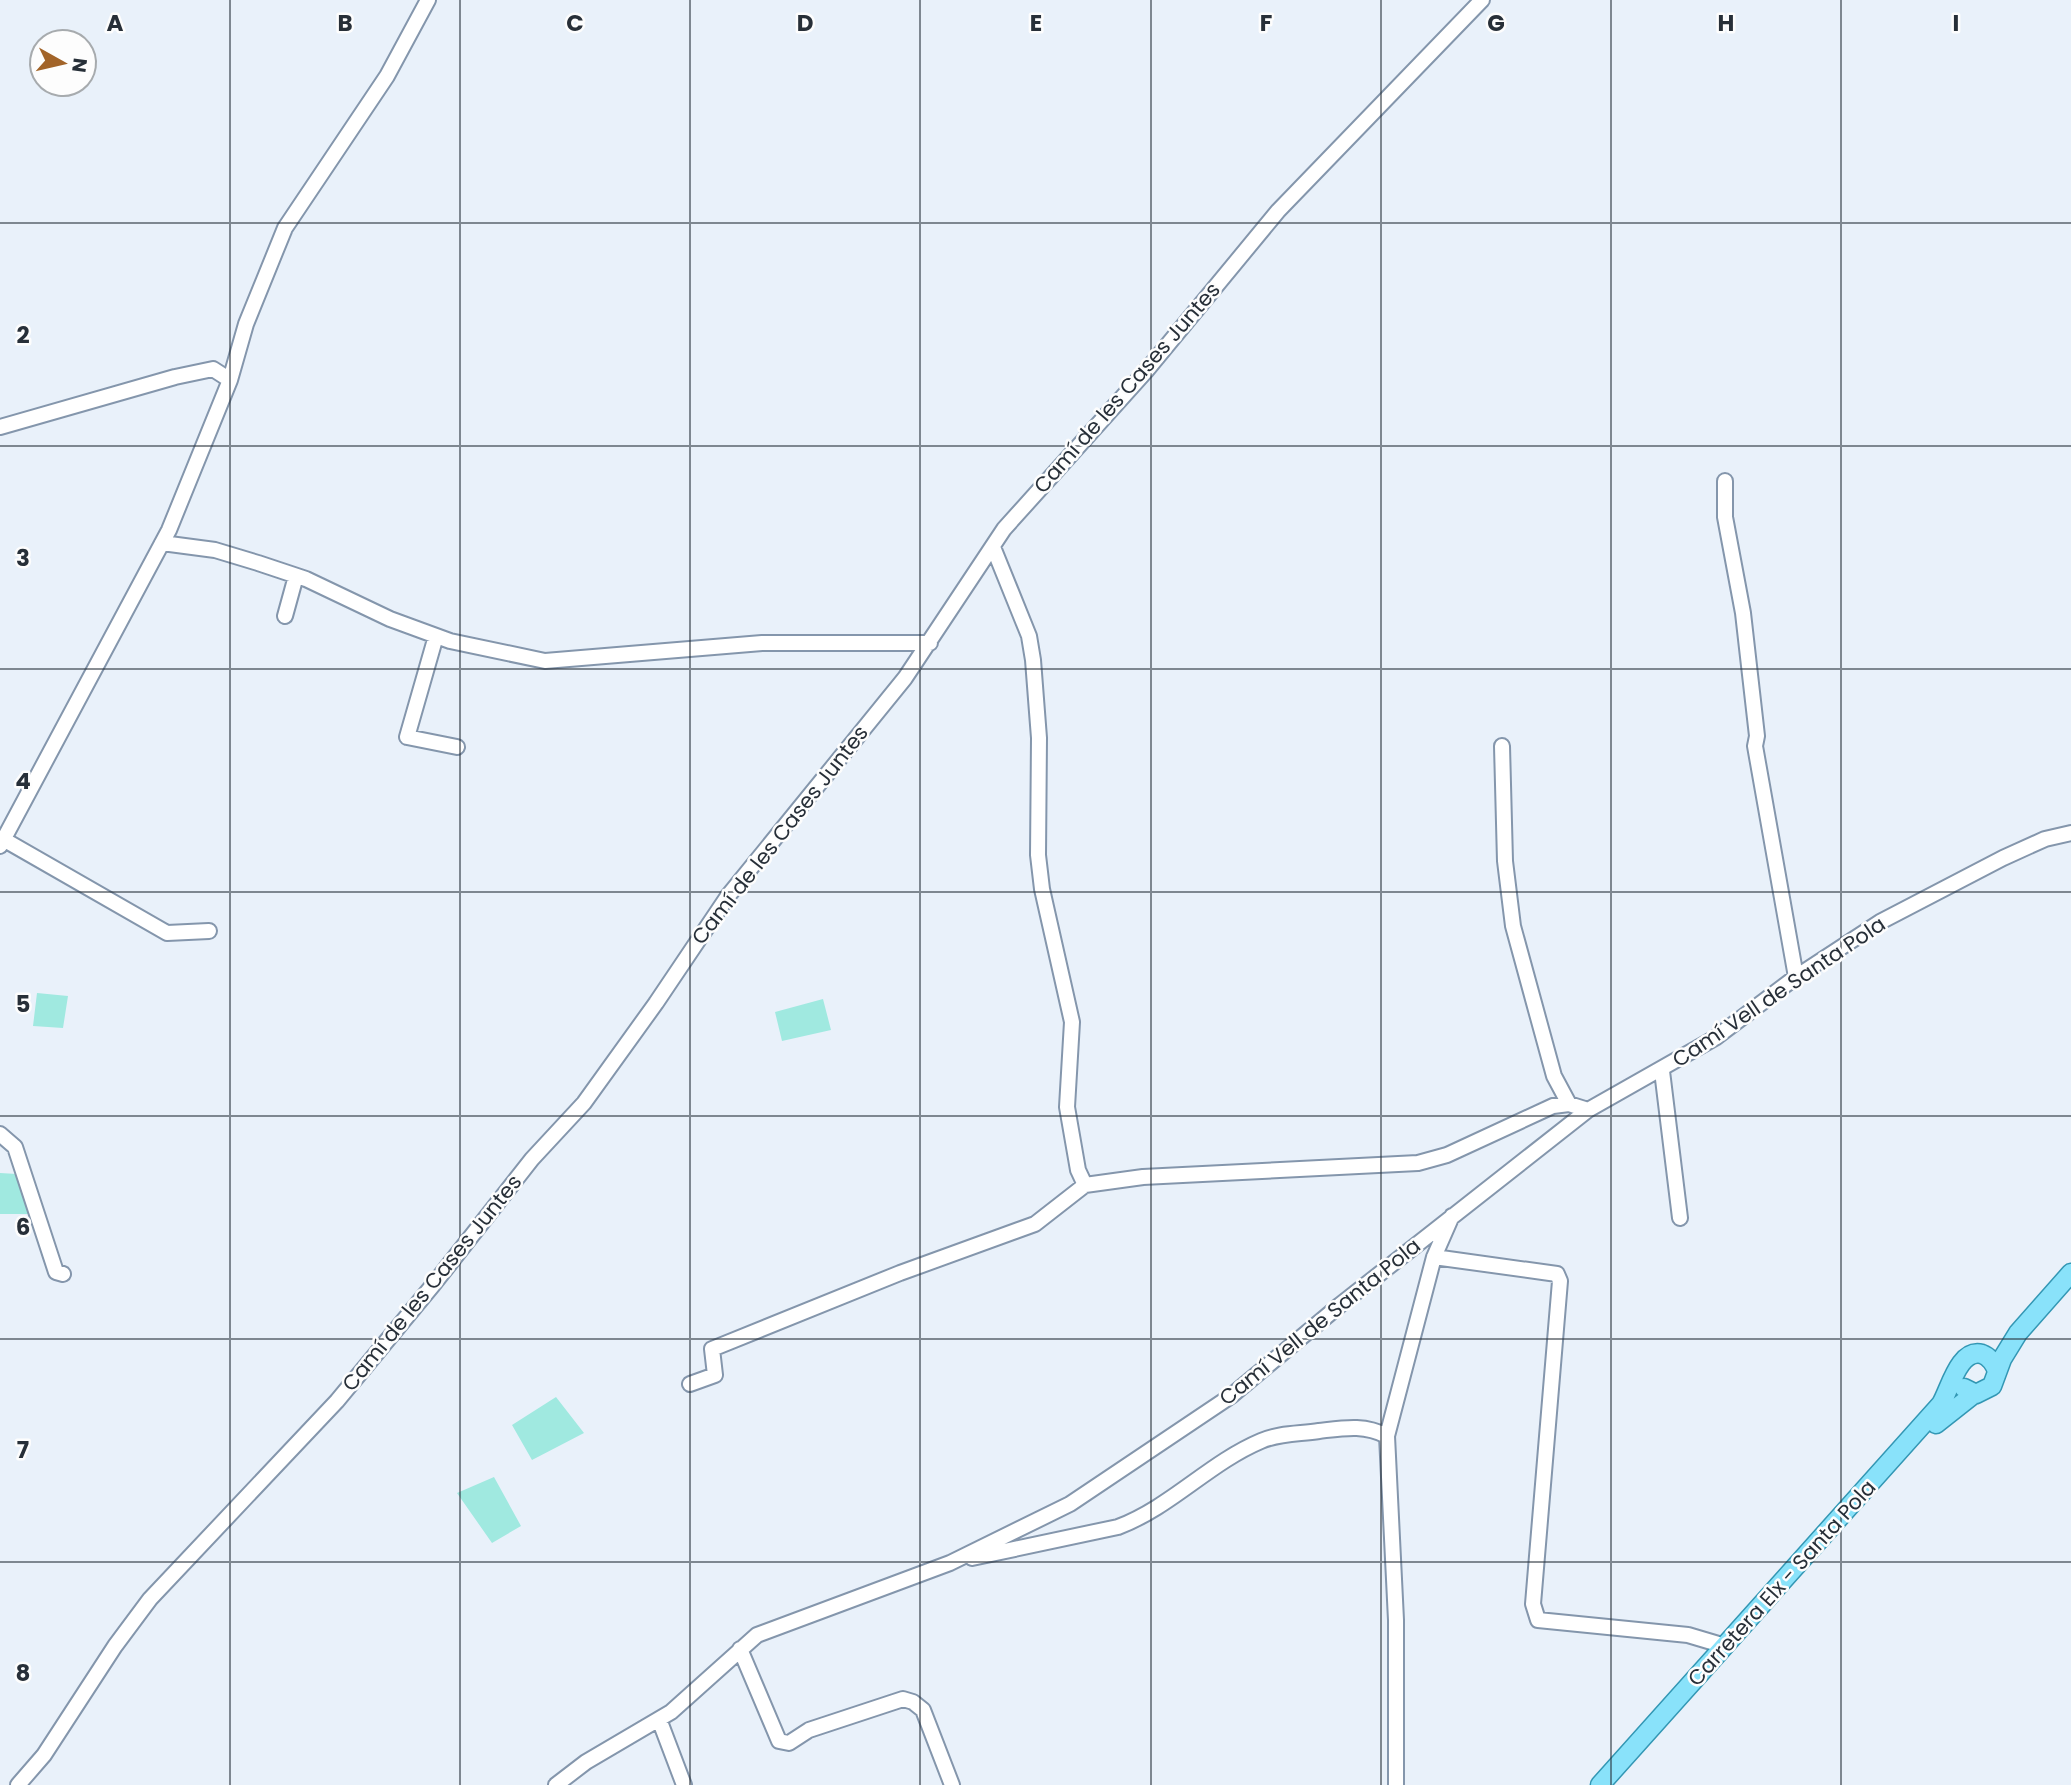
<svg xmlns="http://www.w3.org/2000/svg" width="2071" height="1785" font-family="Poppins,sans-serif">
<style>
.water{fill:#a0e9e0}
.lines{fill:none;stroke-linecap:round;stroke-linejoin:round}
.minor-casing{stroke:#8496ac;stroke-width:18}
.major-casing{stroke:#3397b4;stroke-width:21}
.minor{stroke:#fff;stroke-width:14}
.major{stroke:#89e2fa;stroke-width:18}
.grid{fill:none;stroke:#272f38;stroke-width:2;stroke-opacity:0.55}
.labels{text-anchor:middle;stroke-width:5;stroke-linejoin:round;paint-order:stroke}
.street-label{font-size:21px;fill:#272f38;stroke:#fdfdfd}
.grid-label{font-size:23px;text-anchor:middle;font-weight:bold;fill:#272f38;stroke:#fdfdfd;stroke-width:5;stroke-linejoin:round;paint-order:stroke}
</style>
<rect width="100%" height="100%" fill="#e9f1fa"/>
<path class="water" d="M37,993l31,3 -5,32 -30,-2z
M823,999l8,31 -49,11 -7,-29z
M0,1173l17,1 12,40h-29z
M556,1397l28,36 -52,27 -20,-35z
M494,1477l27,49 -29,17 -35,-50z"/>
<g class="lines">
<g class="minor-casing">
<path id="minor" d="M0,427l175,-50 38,-8 17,11
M1725,481v36l18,96 14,123 -2,10 41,231
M162,543l53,7 43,13 48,16 84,40 60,22 95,20 217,-18h168
M993,547l36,89 4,24 6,78 -1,117 4,34 30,133 -5,85 11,63 7,15
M285,616l11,-40
M436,636l-29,101 50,10
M1502,746l3,115 8,65 41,150 15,28
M3,839l164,94 42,-2
M0,846l169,-316 61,-150 16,-56 39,-96 102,-152 41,-76
M1662,1071l18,147
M0,1134l15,13 41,125 7,2
M1434,1257l123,17 3,7 -27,323 5,16 150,15 37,11
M690,1384l25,-9 -3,-26 188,-76 135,-49 50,-39 58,-8 275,-14 29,-8 106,-49 16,-2 19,6
M972,1558l146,-31c53,-20 91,-64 143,-86 18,-8 39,-7 58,-10 25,-3 45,-7 68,5
M740,1649l39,92 10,2 20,-13 94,-31 10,3 10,8 29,75
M659,1719l25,66
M18,1785l26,-30 71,-109 35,-47 187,-198 96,-116 99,-126 52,-56 72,-100 72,-107 177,-218 99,-149 142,-158 132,-160 204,-211
M556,1785l30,-23 85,-50 86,-77 193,-72 120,-59 161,-108 109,-91 248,-195 127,-72 81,-61 84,-55 123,-64 42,-19 26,-6
M1396,1785v-165l-9,-184 47,-179 18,-41"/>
</g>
<g class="major-casing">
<path id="major" d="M1964,1388l12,6 16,-8 10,-27 16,-26 53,-60
M1936,1424l38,-30
M1600,1785l341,-381c9,-15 18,-56 41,-50 8,3 12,9 15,17"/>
</g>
<use href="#minor" class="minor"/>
<use href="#major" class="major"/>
</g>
<path class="grid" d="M230,0v1785M460,0v1785M690,0v1785M920,0v1785M1151,0v1785M1381,0v1785M1611,0v1785M1841,0v1785M0,223h2071M0,446h2071M0,669h2071M0,892h2071M0,1116h2071M0,1339h2071M0,1562h2071"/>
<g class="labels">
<g class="street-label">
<text transform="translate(1127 388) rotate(-49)" y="7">Camí de les Cases Juntes</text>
<text transform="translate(780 835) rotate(-52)" y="7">Camí de les Cases Juntes</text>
<text transform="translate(1779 992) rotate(-34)" y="7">Camí Vell de Santa Pola</text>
<text transform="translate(432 1283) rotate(-51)" y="7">Camí de les Cases Juntes</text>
<text transform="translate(1320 1322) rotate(-39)" y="7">Camí Vell de Santa Pola</text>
<text transform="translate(1782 1583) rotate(-48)" y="7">Carretera Elx - Santa Pola</text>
</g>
</g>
<g class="grid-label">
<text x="115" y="31">A</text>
<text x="345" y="31">B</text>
<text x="575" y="31">C</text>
<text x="805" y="31">D</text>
<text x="1036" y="31">E</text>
<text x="1266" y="31">F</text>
<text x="1496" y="31">G</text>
<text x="1726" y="31">H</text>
<text x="1956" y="31">I</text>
<text x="23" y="343">2</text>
<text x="23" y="566">3</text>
<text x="23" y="789">4</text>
<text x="23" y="1012">5</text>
<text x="23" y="1235">6</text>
<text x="23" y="1458">7</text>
<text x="23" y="1681">8</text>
</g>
<g transform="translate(63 63) rotate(98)"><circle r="33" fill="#fdfdfd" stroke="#a7abae" stroke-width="2"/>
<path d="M0-5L12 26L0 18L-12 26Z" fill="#a26429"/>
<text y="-10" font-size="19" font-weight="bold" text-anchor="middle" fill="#272f38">N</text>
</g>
</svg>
